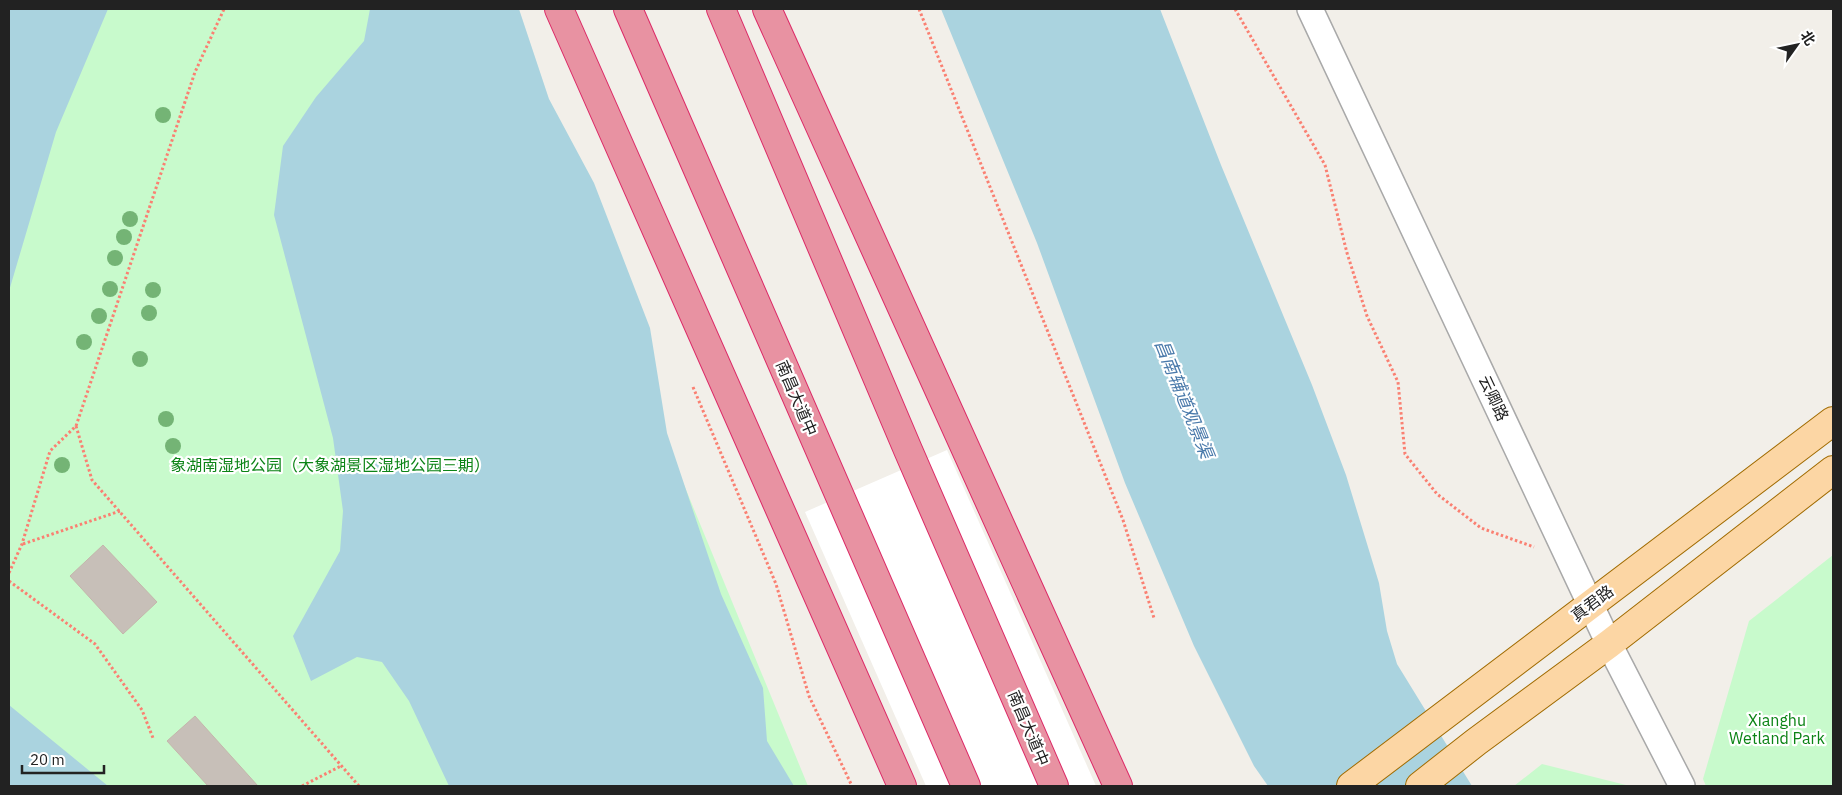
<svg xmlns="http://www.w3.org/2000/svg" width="1842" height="795" font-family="'IBM Plex Sans','Noto Sans SC',sans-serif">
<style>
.park{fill:#c8facc}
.water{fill:#aad3df}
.pier{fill:#fff}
.building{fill:#c7bfb8;stroke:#c4b6ab}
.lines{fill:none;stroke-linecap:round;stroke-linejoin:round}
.street-casing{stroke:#a9a9a9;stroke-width:28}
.primary-casing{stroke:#a06b00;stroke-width:30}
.highway-casing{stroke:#dc2a67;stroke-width:30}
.path{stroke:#fa8072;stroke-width:3;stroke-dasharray:2.5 2.5;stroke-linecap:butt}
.street{stroke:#fff;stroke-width:25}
.primary{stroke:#fcd6a4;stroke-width:28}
.highway{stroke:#e892a2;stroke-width:28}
.tree{fill:#74b475}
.labels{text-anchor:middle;stroke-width:4.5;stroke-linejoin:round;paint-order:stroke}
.street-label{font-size:16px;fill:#222;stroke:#fff}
.park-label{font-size:16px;fill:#0c8416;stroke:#fff}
.water-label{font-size:18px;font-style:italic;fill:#4a7aab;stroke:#fff}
</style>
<rect width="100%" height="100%" fill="#f2efe9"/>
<path class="park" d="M9,9h479l320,777h-799z
M1833,555v231h-127l-3,-7 46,-158z
M1542,764l88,22h-116z"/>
<path class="water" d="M9,9h99l-52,123 -47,159z
M370,9h149l30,90 45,84 56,145 17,105 54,161 42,94 4,53 27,45h-345l-40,-85 -27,-39 -25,-5 -46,24 -18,-45 47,-85 3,-40 -10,-73 -59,-223 9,-69 33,-49 48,-56z
M941,9h219l61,156 91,220 34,90 33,108 8,48 10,33 75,122h-204l-14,-20 -60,-120 -69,-163 -88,-240z
M9,705l99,81h-99z"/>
<path class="pier" d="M947,450l149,336h-170l-121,-274z"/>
<path class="building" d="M103,545l54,57 -34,32 -53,-58z
M195,716l63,70h-50l-41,-45z"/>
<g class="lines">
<g class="street-casing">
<path id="street" d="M1310,9l299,635 73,142"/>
</g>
<g class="primary-casing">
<path id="primary" d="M1351,786l482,-365
M1420,786l56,-44 133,-98 224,-174"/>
</g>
<g class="highway-casing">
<path id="highway" d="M559,9l343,777
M628,9l338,777
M721,9l187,441 146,336
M767,9l351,777"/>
</g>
<path class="path" d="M919,9l204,511 31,98
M1235,9l90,156 22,88 20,63 31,66 7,72 32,40 44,34 53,19
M693,387l83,197 33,112 43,90
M76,426l16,54 267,306
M23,544l97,-33
M9,573l13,-29 28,-93 26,-25 119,-354 29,-63
M9,581l86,63 47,66 11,28
M302,786l39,-20"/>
<use href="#street" class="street"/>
<use href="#primary" class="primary"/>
<use href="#highway" class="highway"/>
</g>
<g class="tree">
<circle cx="163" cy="115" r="8"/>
<circle cx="130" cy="219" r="8"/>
<circle cx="124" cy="237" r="8"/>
<circle cx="115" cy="258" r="8"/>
<circle cx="110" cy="289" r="8"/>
<circle cx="153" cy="290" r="8"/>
<circle cx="149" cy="313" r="8"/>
<circle cx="99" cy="316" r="8"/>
<circle cx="84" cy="342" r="8"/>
<circle cx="140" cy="359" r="8"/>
<circle cx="166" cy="419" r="8"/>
<circle cx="173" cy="446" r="8"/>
<circle cx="62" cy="465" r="8"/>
</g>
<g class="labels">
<g class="street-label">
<text transform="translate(797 398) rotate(67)" y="6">南昌大道中</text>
<text transform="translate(1494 398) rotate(65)" y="6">云卿路</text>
<text transform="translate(1592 603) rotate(-37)" y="6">真君路</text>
<text transform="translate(1029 728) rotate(67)" y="6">南昌大道中</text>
</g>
<g class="park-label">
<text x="330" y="471">象湖南湿地公园（大象湖景区湿地公园三期）</text>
<text x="1777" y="726">Xianghu<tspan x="1777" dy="18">Wetland Park</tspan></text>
</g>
<g class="water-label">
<text transform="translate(1184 399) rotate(68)" y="6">昌南辅道观景渠</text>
</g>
</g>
<rect width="1842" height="795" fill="none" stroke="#222222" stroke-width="20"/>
<g transform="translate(1797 45) rotate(57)" stroke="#ffffff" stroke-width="4" paint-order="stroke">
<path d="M0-4L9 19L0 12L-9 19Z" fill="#222222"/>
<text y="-8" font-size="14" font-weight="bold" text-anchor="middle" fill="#222222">北</text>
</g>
<path d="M22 765v8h82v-8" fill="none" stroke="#222222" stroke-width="2.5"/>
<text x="30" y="765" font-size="15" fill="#222222" stroke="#ffffff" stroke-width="4" paint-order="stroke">20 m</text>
</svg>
